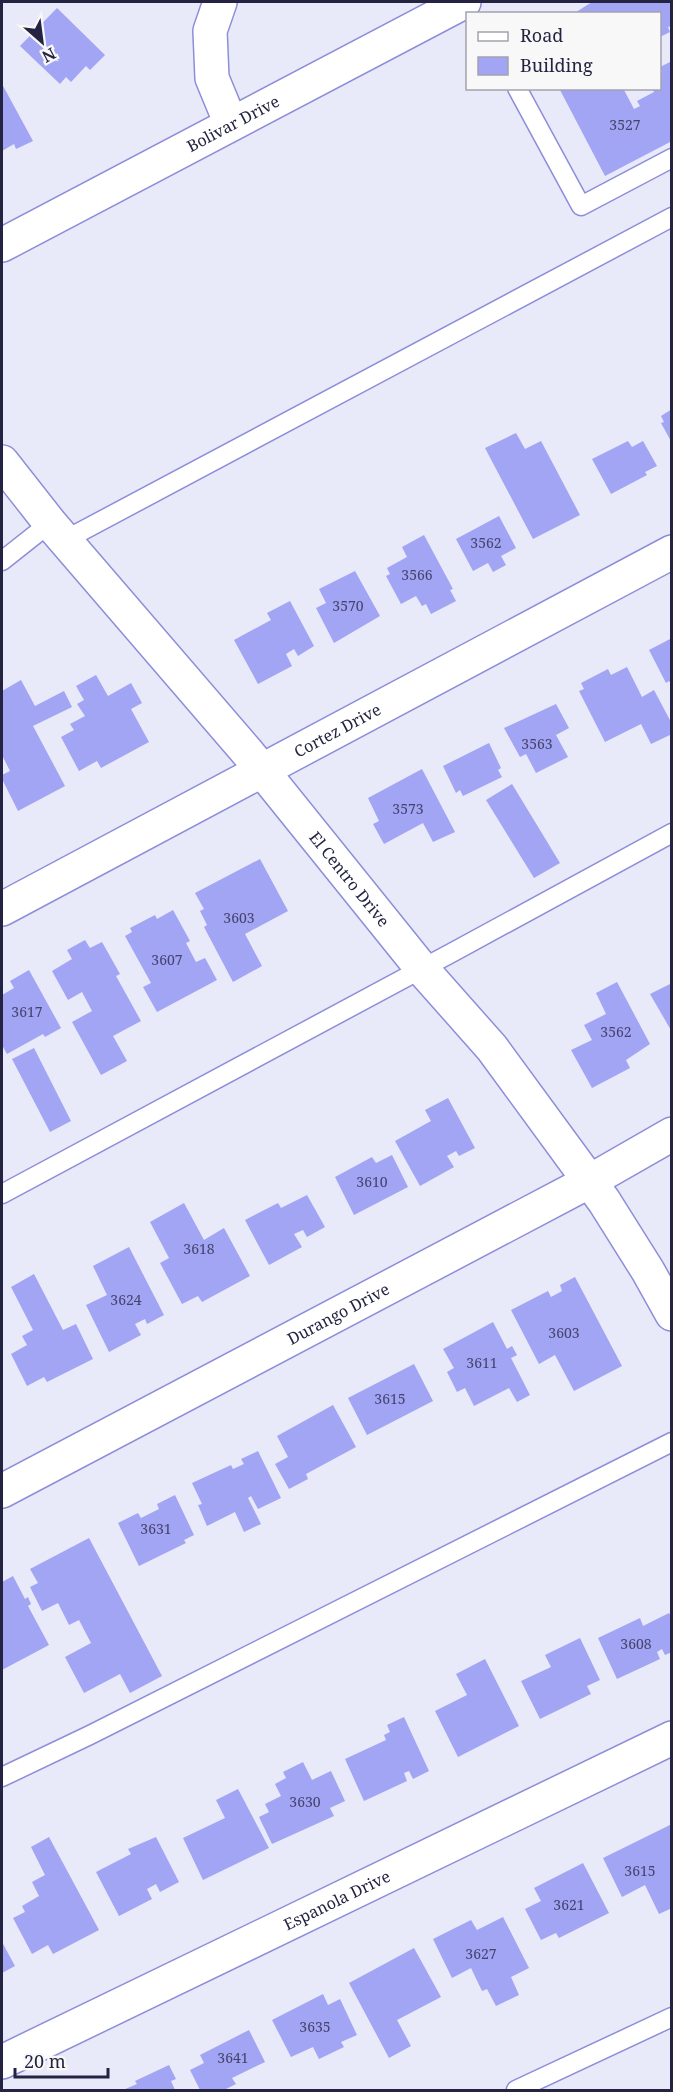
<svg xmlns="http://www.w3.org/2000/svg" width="673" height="2092" font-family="'Noto Serif',serif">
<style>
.building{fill:#a2a4f4}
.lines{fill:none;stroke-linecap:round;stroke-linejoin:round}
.service-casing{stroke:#8d8ed8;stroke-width:21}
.minor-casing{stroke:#8d8ed8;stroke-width:36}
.service{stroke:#fff;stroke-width:18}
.minor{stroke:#fff;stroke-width:33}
.labels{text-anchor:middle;stroke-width:6;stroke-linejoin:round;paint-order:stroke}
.number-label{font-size:14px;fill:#44446e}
.street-label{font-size:16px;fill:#242442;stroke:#f8f8f8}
</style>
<rect width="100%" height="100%" fill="#e8e9f9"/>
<path class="building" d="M592,2h80v24l-4,1 2,5 -10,5v-23h-87z
M57,8l48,47 -15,15 -4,-4 -15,16 -5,-5 -6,7 -40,-38z
M672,61v80l-67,35 -46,-88h64l11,21 6,-3 -3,-5 17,-9 -2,-4h8v-14l2,-2 -2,-5z
M2,84l31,57 -17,8 -2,-5 -12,7z
M672,409v34l-11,-20 3,-1 -3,-6z
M516,433l9,16 16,-8 39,74 -47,24 -48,-91z
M628,441l4,6 11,-6 14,25 -12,6 2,3 -36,19 -19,-35z
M499,516l17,32 -15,8 5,9 -13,7 -5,-9 -15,8 -17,-32z
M424,535l29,54 -3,1 6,11 -25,13 -5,-10 -4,2 -6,-10 -15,8 -15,-28 4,-2 -3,-6 20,-11 -5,-10z
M355,571l25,45 -46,27 -18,-35 10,-5 -7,-14z
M290,601l24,45 -16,10 -4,-7 -8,5 6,12 -34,18 -24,-44 37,-20 -4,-7z
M672,638v47l-3,-4 -3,2 -17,-33z
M627,667l15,30 12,-7 18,34v10l-21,10 -10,-20 -36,18 -26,-51 5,-2 -3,-6 27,-14 3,6z
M96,675l12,21 23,-13 11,20 -11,6 18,33 -48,26 -4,-7 -18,10 -18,-34 13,-7 -4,-6 15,-8 -8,-12 7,-4 -8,-14z
M21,680l14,26 29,-15 8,16 -39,19 32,60 -47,25 -16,-32v-4l8,-4 -8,-16v-64z
M556,704l13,24 -13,7 12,22 -32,16 -10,-19 -6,3 -16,-29z
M489,743l12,25 -3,2 4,7 -39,19 -3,-6 -4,3 -13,-27z
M422,769l33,63 -22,10 -10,-19 -39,21 -11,-20 6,-3 -11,-23z
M512,784l48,79 -26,15 -48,-78z
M260,859l28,52 -43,23 17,32 -29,16 -29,-55 3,-2 -7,-14 4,-2 -9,-16z
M173,910l17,31 -4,2 10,19 9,-4 12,22 -60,32 -14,-25 8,-4 -26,-47 7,-4 -2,-4 25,-13 2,4z
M85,940l5,8 12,-6 18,32 -4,2 25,45 -28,15 14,25 -26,14 -29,-53 20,-11 -10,-19 -14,8 -16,-29 20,-12 -5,-9z
M29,970l32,58 -16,9 -2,-3 -36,20 -5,-9v-50l12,-7 -4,-7z
M617,982l33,62 -24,16 4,8 -38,20 -21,-38 21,-10 -8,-15 22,-11 -10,-21z
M672,983v49l-22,-38z
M34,1048l37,73 -21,11 -38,-73z
M448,1098l27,50 -16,8 -3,-5 -9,5 7,11 -34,19 -25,-45 36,-20 -6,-11z
M392,1155l16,32 -54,28 -19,-38 37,-20 4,6z
M307,1195l18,32 -18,10 -4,-7 -9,4 8,13 -33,18 -24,-45 33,-17 3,5z
M184,1203l20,37 20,-12 26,48 -48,26 -4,-6 -16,8 -22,-41 9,-5 -19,-36z
M129,1247l35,68 -17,9 -2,-5 -10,5 6,11 -32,17 -23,-47 21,-10 -14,-29z
M34,1274l29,56 13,-6 17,35 -46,23 -3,-5 -17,9 -16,-32 16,-9 -5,-9 11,-6 -22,-43z
M575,1277l47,89 -48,25 -19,-36 -16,9 -28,-54 37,-19 3,6 11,-6 -2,-6z
M493,1322l14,27 5,-3 5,9 -6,3 19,37 -13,7 -8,-14 -35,18 -9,-18 -8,4 -10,-20 7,-4 -11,-19z
M414,1364l19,37 -66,34 -19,-37z
M333,1405l23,42 -50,27 2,5 -19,10 -14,-25 13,-7 -11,-21z
M258,1451l23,47 -23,11 -7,-13 -3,2 13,26 -17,8 -9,-20 -28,14 -9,-21 4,-1 -10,-21 39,-18 2,4 11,-5 -3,-5z
M175,1495l19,40 -10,5 2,3 -47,23 -21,-43 20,-10 3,5 18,-9 -2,-5z
M89,1538l73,138 -32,17 -10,-19 -36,19 -19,-36 26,-14 -12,-23 -10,5 -11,-22 -16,8 -12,-24 8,-4 -8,-14z
M13,1576l12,23 3,-2 3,7 -3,2 21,39 -47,25v-88z
M669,1613l3,5v34l-7,3 -3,-6 -5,3 3,7 -43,20 -19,-41 42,-20 3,8z
M580,1638l20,42 -13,6 4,8 -51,25 -19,-38 30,-14 -6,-12z
M485,1659l34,67 -61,31 -23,-46 32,-16 -11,-21z
M404,1717l25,54 -16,8 -4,-8 -5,2 3,8 -43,20 -19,-42 41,-19 -2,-5 6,-3 -3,-7z
M303,1762l9,18 19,-9 14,30 -15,7 4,8 -62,28 -13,-27 10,-5 -4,-8 16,-8 -6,-12 11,-6 -3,-6z
M238,1789l31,59 -66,32 -20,-42 42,-20 -9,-18z
M672,1824v84l-13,6 -14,-29 -23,12 -19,-39z
M49,1837l50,93 -46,24 -5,-9 -16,9 -19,-36 12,-6 -3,-6 17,-10 -7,-14 13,-7 -14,-28z
M156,1837l23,45 -19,10 -4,-8 -9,5 5,10 -33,17 -23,-44 35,-18 -3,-5z
M583,1863l26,50 -50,25 -3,-5 -15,7 -16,-31 16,-8 -7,-13z
M503,1917l26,51 -18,9 8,18 -23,11 -9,-17 -5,2 -11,-23 -19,10 -19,-39 38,-19 6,10z
M2,1942l13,24 -13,7z
M414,1948l27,49 -44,23 14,26 -22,12 -40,-75z
M323,1994l5,11 12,-6 17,36 -16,7 3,5 -25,12 -6,-12 -22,10 -19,-37z
M249,2030l16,32 -33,16 4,6 -12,6h-24l-10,-20 14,-7 -4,-8z
M169,2065l7,14 -5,2 4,9h-52l14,-6 -2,-3z"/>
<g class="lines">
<g class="service-casing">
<path id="service" d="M517,88l64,118 91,-48
M65,540l607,-323
M2,561l48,-38
M2,1194l453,-243 217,-118
M2,1777l88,-42 582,-293
M516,2090l156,-73"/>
</g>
<g class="minor-casing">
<g id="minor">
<path d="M220,2l-10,29 2,47 19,46"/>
<path id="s1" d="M2,245l462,-243"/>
<path id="s2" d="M2,462l48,61 198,230 174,216 70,79 112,153 44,70 24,43"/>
<path id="s3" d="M2,909l670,-357"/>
<path id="s4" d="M2,1491l588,-310 82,-47"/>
<path id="s5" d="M2,2062l670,-324"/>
</g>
</g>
<use href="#service" class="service"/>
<use href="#minor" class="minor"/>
</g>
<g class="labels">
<g class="number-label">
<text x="625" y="130">3527</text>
<text x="486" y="548">3562</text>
<text x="417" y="580">3566</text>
<text x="348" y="611">3570</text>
<text x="537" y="749">3563</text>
<text x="408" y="814">3573</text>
<text x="239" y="923">3603</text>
<text x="167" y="965">3607</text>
<text x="27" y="1017">3617</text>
<text x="616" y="1037">3562</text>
<text x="372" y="1187">3610</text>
<text x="199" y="1254">3618</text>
<text x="126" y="1305">3624</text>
<text x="564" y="1338">3603</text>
<text x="482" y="1368">3611</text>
<text x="390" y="1404">3615</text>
<text x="156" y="1534">3631</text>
<text x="636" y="1649">3608</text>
<text x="305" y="1807">3630</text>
<text x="640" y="1876">3615</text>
<text x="569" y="1910">3621</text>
<text x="481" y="1959">3627</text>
<text x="315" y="2032">3635</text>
<text x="233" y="2063">3641</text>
</g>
<g class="street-label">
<text dy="6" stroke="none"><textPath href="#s1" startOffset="261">Bolivar Drive</textPath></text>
<text dy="6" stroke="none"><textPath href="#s3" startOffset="380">Cortez Drive</textPath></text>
<text dy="6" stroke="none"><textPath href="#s2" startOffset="543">El Centro Drive</textPath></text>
<text dy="6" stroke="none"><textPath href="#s4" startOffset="380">Durango Drive</textPath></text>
<text dy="6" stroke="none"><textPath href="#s5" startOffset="372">Espanola Drive</textPath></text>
</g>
</g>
<rect width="673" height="2092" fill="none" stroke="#242442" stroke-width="6"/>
<rect x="466" y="12" width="195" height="78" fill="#f8f8f8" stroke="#a3a3af" stroke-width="1.5"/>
<rect x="478" y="32" width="30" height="9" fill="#ffffff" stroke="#a3a3af" stroke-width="1.5"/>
<text x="520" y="42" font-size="18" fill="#242442">Road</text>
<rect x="478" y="57" width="30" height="18" fill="#a2a4f4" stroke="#a3a3af" stroke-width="1.5"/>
<text x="520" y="72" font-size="18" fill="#242442">Building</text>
<g transform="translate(42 42) rotate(152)" stroke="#f8f8f8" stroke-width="4.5" paint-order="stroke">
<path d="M0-4.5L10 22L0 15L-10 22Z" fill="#242442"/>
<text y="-9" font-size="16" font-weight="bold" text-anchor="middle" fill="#242442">N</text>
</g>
<path d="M15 2068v9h93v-9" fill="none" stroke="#242442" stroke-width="3"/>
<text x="24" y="2068" font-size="18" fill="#242442" stroke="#f8f8f8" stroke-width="4.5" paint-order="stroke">20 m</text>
</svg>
